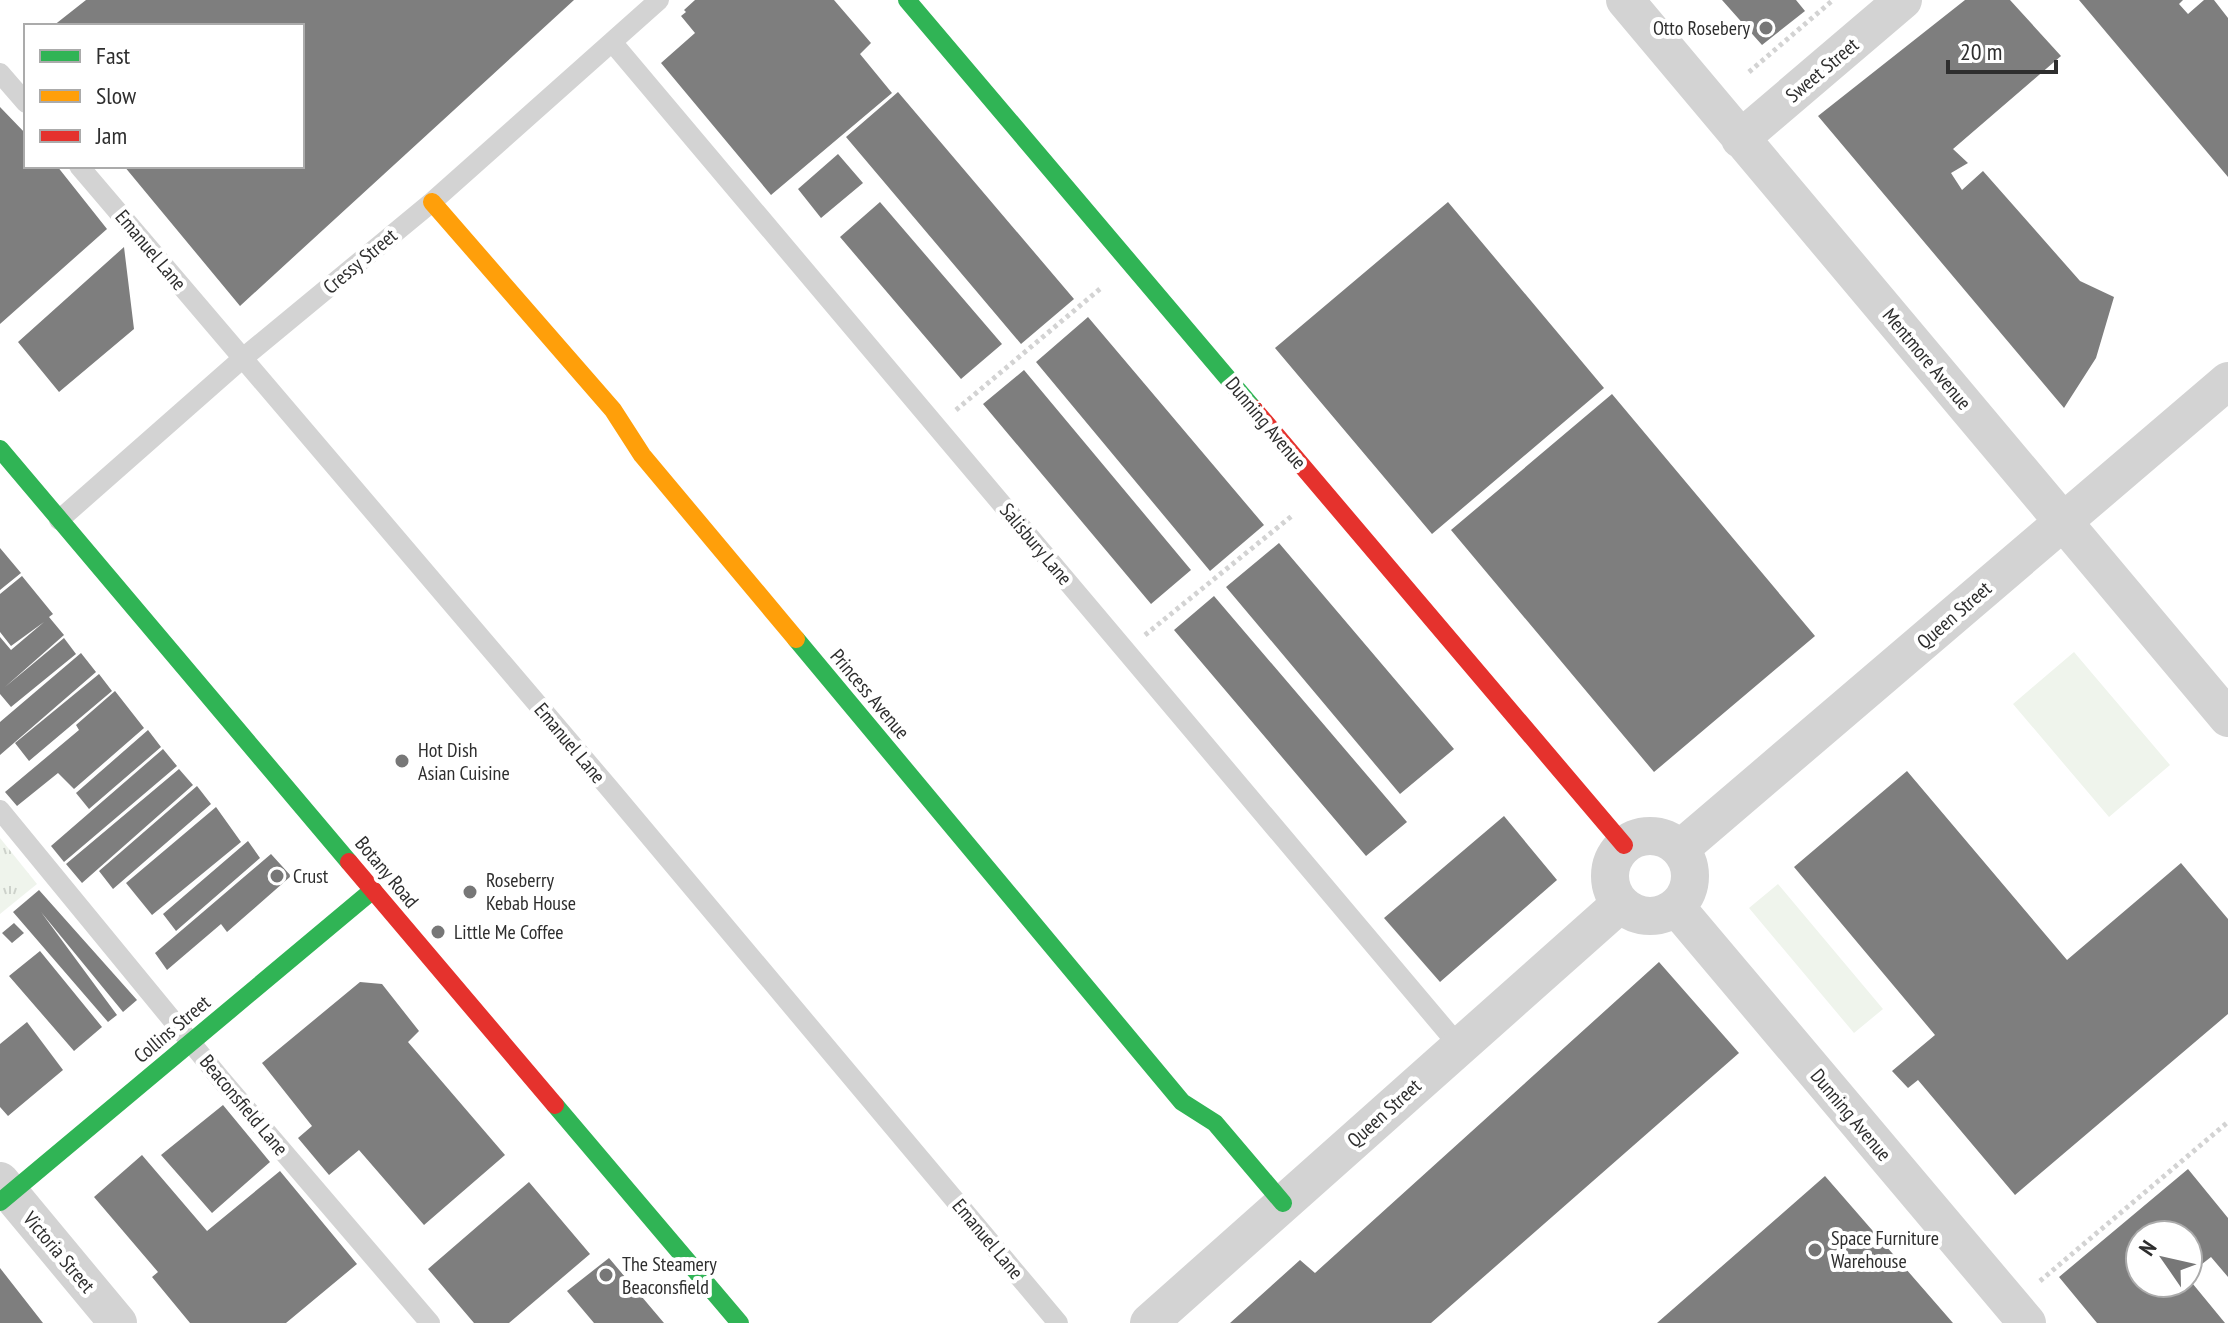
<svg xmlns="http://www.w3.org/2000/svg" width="2228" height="1323" font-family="'PT Sans Narrow',sans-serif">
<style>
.grass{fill:url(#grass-tufts)}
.garden{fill:#eff4ec}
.building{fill:#7e7e7e}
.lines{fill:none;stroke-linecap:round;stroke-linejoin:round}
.path{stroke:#d3d3d3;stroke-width:5;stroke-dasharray:4 4;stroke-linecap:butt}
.lane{stroke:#d3d3d3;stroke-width:20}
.street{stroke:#d3d3d3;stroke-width:38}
.fast{stroke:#30b455;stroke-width:18}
.slow{stroke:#ff9f0a;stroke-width:18}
.jam{stroke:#e5322d;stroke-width:18}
.poi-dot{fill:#777;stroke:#fff;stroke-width:3}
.labels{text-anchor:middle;stroke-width:8;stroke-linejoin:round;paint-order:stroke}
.poi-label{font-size:20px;fill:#2e2e2e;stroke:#fff;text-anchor:start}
.street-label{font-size:20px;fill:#2e2e2e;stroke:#fff}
</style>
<defs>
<pattern id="grass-tufts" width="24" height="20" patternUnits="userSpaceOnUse" patternTransform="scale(2)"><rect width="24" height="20" fill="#eff4ec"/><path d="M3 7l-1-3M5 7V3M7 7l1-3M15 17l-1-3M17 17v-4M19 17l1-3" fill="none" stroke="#cdd2cb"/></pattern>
</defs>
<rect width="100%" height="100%" fill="#fff"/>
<path class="grass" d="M0,838l37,46 -37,30z"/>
<path class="garden" d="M2074,652l96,113 -61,52 -96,-113z
M1778,884l105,125 -29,24 -105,-125z"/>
<path class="building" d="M86,0h488l-334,306 -116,-140h178v-140h-249z
M695,0h139l37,43 -11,11 32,39 -121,102 -110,-132 34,-30 -14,-17 5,-4 -2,-2z
M1722,0h74l9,11 -43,34z
M1965,0h45l51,56 -108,93 15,14 -17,10 11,17 21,-19 97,110 34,16 -18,61 -32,50 -246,-292z
M2079,0h104l-4,4 9,10 16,-14h10l14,18v159z
M898,92l176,207 -53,45 -175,-207z
M0,107l26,27v32h31l50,63 -107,95z
M838,154l25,29 -42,35 -23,-29z
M880,202l122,142 -41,35 -121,-142z
M1448,202l156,186 -172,146 -157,-186z
M124,247l10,82 -75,63 -41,-50z
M1088,317l176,208 -54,46 -174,-209z
M1024,370l167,200 -40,34 -168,-200z
M1612,394l203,242 -161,136 -203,-242z
M1279,543l175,206 -54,45 -174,-207z
M0,548l21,25 -21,17z
M22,576l31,38 -4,3 15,18 -59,52 59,-49 12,16 -65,53 -11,-13v-57l11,13 33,-28 -33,24 -11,-14v-38z
M1214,596l193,226 -41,34 -192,-226z
M81,653l15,19 -96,83v-33z
M99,674l13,17 -83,70 -14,-18z
M115,691l29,37 -70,61 -16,-16 -41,33 -12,-14 74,-62 -3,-5z
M148,730l13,17 -72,62 -13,-16z
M163,749l14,17 -113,96 -13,-16z
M179,769l14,16 -111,98 -16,-19z
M1907,771l160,189 114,-97 47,56v95l-213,181 -97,-115 -10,8 -16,-17 43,-36 -141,-168z
M197,786l14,18 -98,85 -14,-18z
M216,807l25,35 -89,73 -26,-32z
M1504,816l53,64 -117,102 -56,-64z
M248,841l12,17 -84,73 -13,-17z
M271,854l20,22 -64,56 -6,-8 -54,46 -12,-17z
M39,890l98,110 -14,12 -82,-100 76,103 -9,7 -95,-110z
M14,923l10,10 -12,10 -10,-10z
M40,951l62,76 -28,24 -65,-75z
M1659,962l80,91 -308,270h-201l70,-63 15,13z
M360,982l22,2 37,47 -11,11 97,113 -81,70 -65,-75 -30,25 -31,-37 14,-12 -50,-63z
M27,1022l36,48 -55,46 -8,-9v-63z
M223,1105l47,57 -58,51 -51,-58z
M142,1155l65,76 73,-60 77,93 -71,59h-96l-38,-46 6,-5 -64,-75z
M2188,1169l40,49v59l-17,-20 -23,18v-40h-48v48h48v-5l37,45h-128l-38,-46z
M1825,1176l128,147h-296z
M529,1182l61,72 -81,69h-35l-46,-54z
M609,1258l55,65h-70l-27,-32z
M0,1268l43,55h-43z"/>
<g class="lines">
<path class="path" d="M1749,72l84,-72
M956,410l145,-122
M1145,635l148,-120
M2040,1281l188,-159"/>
<path class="lane" d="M612,42l848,1005
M0,73l26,30
M79,166l530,622 449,535
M59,520l184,-162 189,-156 227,-202
M0,810l220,268 210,245"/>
<path class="street" d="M1625,0l603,718
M1740,139l163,-139
M1610 876a40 40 0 1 1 80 0a40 40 0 1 1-80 0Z
M1680,849l548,-468
M1676,907l351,416
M0,1181l118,142
M1149,1323l471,-419"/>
<path class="fast" d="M907,0l346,408
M0,449l349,413
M796,639l386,463 33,21 68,80
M555,1105l185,218
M0,1202l373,-312"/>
<path class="slow" d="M432,202l181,208 29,45 154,184"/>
<path class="jam" d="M1253,408l371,437
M349,862l206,243"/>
</g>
<g class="poi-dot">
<circle cx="1766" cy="28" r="8"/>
<circle cx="402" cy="761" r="8"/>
<circle cx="277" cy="876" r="8"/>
<circle cx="470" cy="892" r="8"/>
<circle cx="438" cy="932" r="8"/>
<circle cx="1815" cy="1250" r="8"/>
<circle cx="606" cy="1275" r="8"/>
</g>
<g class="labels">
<g class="poi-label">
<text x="1750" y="35" text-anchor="end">Otto Rosebery</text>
<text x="418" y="757">Hot Dish<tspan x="418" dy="23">Asian Cuisine</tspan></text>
<text x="293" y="883">Crust</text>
<text x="486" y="887">Roseberry<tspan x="486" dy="23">Kebab House</tspan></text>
<text x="454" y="939">Little Me Coffee</text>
<text x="1831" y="1245">Space Furniture<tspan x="1831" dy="23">Warehouse</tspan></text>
<text x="622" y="1271">The Steamery<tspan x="622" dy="23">Beaconsfield</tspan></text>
</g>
<g class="street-label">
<text transform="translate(1822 70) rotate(-40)" y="7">Sweet Street</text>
<text transform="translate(151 250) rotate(50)" y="7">Emanuel Lane</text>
<text transform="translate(360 261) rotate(-40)" y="7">Cressy Street</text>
<text transform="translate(1927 359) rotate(50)" y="7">Mentmore Avenue</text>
<text transform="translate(1266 423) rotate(50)" y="7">Dunning Avenue</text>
<text transform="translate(1036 544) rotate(50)" y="7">Salisbury Lane</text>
<text transform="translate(1954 615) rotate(-41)" y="7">Queen Street</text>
<text transform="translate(870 694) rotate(50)" y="7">Princess Avenue</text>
<text transform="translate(570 743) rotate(50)" y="7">Emanuel Lane</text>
<text transform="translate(387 872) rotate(50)" y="7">Botany Road</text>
<text transform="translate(172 1029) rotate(-40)" y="7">Collins Street</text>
<text transform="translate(244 1105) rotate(50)" y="7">Beaconsfield Lane</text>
<text transform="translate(1384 1113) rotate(-42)" y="7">Queen Street</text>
<text transform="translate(1851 1115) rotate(50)" y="7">Dunning Avenue</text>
<text transform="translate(988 1239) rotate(50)" y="7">Emanuel Lane</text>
<text transform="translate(59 1252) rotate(50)" y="7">Victoria Street</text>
</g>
</g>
<rect x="24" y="24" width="280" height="144" fill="#ffffff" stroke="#ababab" stroke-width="2"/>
<rect x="40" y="50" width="40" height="12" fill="#30b455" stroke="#ababab" stroke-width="2"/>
<text x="96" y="64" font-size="24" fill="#2e2e2e">Fast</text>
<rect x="40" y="90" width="40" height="12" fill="#ff9f0a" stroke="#ababab" stroke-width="2"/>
<text x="96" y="104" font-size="24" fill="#2e2e2e">Slow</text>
<rect x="40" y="130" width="40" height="12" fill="#e5322d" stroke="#ababab" stroke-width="2"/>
<text x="96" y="144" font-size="24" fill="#2e2e2e">Jam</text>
<g transform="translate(2164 1259) rotate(304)"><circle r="38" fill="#ffffff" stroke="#ababab" stroke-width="2"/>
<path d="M0-6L14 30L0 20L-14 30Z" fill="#777777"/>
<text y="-12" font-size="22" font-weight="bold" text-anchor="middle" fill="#2e2e2e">N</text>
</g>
<path d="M1948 60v12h108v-12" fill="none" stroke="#2e2e2e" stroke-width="4"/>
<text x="1960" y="60" font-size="24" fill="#2e2e2e" stroke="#ffffff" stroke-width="6" paint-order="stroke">20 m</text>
</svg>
